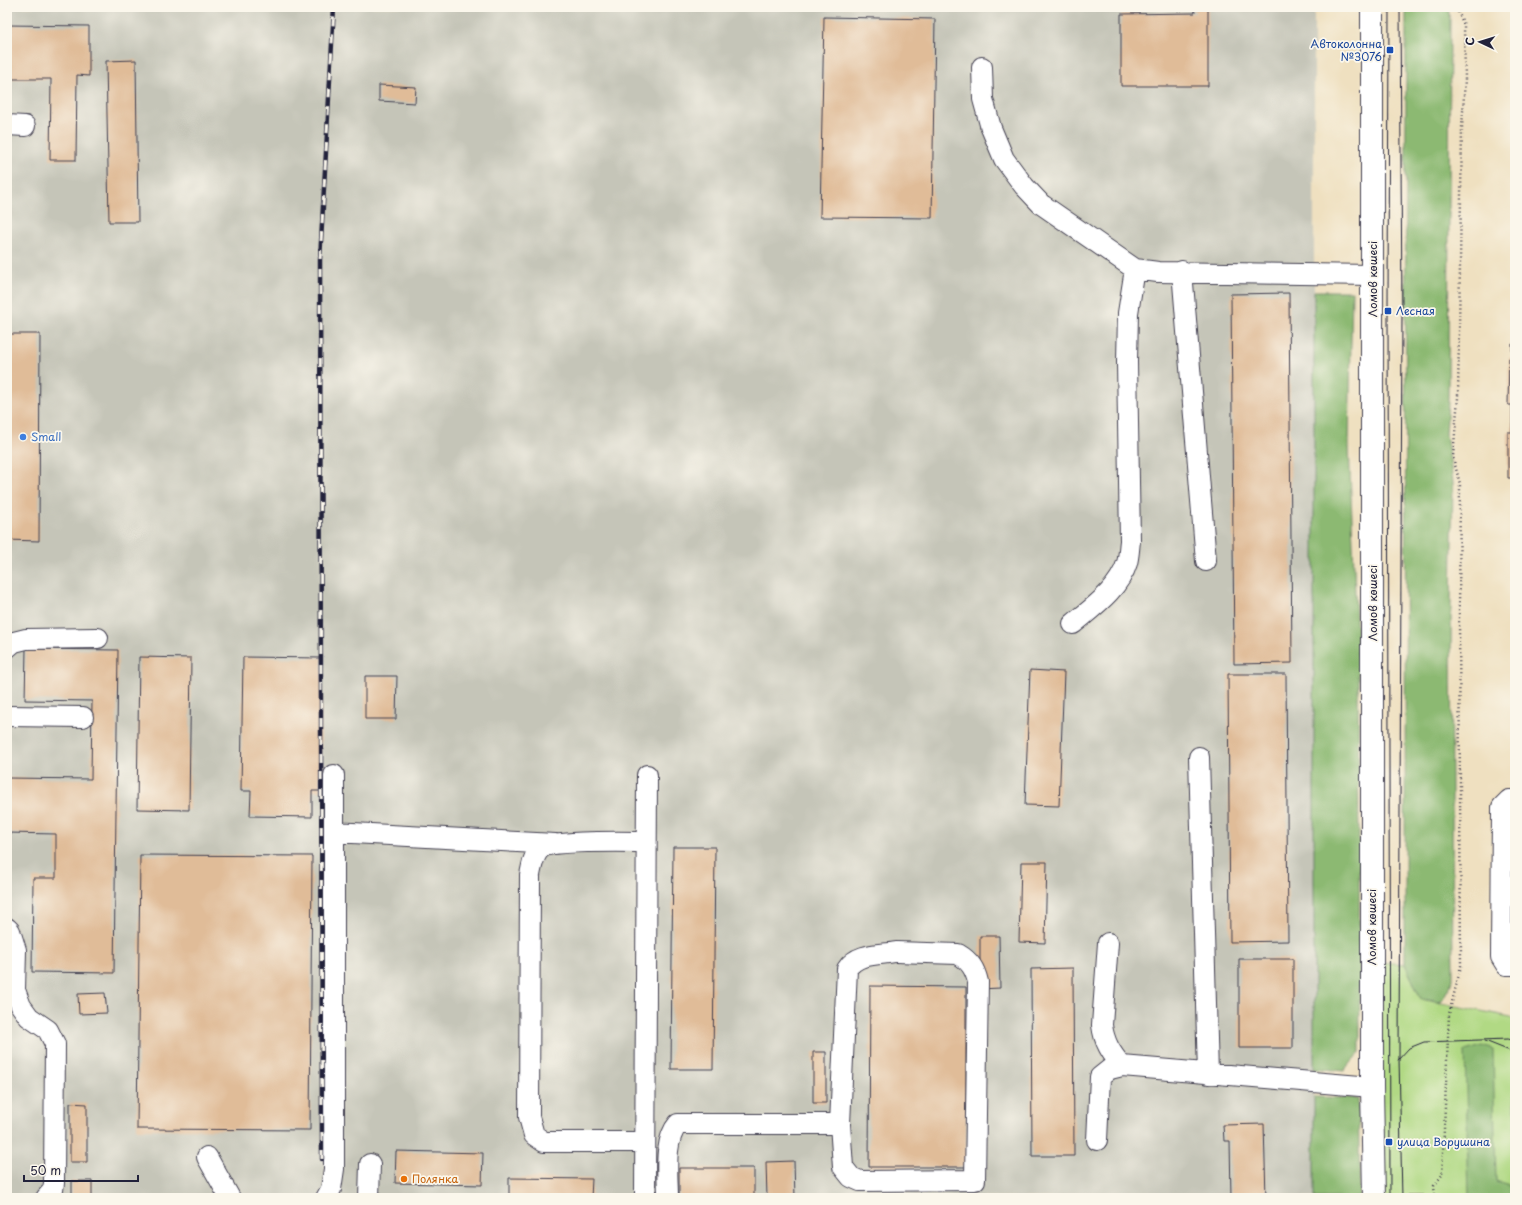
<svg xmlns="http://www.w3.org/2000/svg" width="1522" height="1205" font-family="'Playpen Sans',sans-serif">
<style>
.industrial{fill:#c5c5b8}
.green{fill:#b1d984;stroke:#6a7e60}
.forest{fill:#8cb972;stroke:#576e56}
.building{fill:#e0bc98}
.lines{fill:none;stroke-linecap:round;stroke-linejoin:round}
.minor-casing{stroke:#413e4f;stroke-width:22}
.major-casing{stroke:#413e4f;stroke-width:24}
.path{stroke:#413e4f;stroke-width:2.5;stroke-dasharray:1 3;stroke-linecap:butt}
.minor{stroke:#fff;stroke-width:20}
.major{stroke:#fff;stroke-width:22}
.tram{stroke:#22223b;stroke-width:1}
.rail-casing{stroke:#22223b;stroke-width:4.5}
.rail{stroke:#fbf7ec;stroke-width:3;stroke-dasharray:9;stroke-linecap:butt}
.transit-dot{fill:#1a4fb4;stroke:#fbf7ec;stroke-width:1.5}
.shop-dot{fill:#3f7fe0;stroke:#fbf7ec;stroke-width:1.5}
.food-dot{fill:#e8710a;stroke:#fbf7ec;stroke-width:1.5}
.labels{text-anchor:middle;stroke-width:3.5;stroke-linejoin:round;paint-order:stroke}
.transit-label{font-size:11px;fill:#164399;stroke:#fbf7ec;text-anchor:start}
.street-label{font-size:11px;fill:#22223b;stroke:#fbf7ec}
.shop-label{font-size:11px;fill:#366cbe;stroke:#fbf7ec;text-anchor:start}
.food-label{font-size:11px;fill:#c56008;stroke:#fbf7ec;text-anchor:start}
</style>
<rect width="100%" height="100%" fill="#fbf7ec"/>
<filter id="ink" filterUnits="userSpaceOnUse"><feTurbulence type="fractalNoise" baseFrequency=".025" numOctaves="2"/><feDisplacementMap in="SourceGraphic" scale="8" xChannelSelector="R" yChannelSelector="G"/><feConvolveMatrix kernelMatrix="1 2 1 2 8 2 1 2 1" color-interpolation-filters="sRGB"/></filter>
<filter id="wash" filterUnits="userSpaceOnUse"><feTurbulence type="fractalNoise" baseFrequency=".012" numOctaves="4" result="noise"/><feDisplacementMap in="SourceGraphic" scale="16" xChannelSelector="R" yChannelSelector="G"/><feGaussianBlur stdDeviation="0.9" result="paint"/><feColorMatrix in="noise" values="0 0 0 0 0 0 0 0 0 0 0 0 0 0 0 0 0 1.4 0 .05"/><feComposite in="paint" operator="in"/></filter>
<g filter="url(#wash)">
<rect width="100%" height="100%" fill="#efe0c0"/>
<path class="industrial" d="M7,7h1307v1191h-1307z"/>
<path class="green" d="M1379,962l26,2 16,35 90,18 4,3v178h-135z"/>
<path class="forest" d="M1406,7h42l2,13 -2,383 -2,31 7,48 -2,125 2,373 -12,22 -20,-3 -16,-35z
M1314,291h38l-3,154 9,221 2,387 -16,18 -30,-3z
M1482,1046l11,4 3,132 17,5 1,11h-45l-4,-147z
M1314,1097l44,1 2,100h-46z"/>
<g id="blocks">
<path class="building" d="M1194,7h14v79h-87v-72l74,-1z
M824,17l111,2 -3,199 -112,-1z
M7,25l82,1v50l-12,-1 -1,85h-26l1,-81h-44z
M136,60l2,162h-29l-3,-161z
M379,85l37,2 -1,16 -36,-2z
M1289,293l3,370 -58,1 -3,-370z
M7,334h33l-1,207 -32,-1z
M1512,344h3v147h-3l1,-13h-5v-46h4v-27h-4l1,-47h3z
M26,649l92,1 -4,323 -82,-1 1,-94h23v-44l-49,-1v-55l84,1 1,-78 -67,-1z
M139,657l52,1 -2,152 -52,-1z
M243,657l79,1 -2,133h-8v26l-62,-1 1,-25h-10z
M1030,670l34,2 -5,134 -34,-1z
M1228,674h58l2,267 -58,1z
M365,676h32l-1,43h-31z
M1507,846h8v112h-8z
M673,847h42l-2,222h-42z
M140,855l172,1 -2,274 -173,-1z
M1021,862h26l-2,81 -26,-1z
M980,936h19l1,52 -20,1z
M1239,959h54v89h-54z
M1073,968l1,188h-42l-1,-187z
M870,986l96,1v180h-97z
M105,993l2,20 -28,1 -1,-20z
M813,1052h13v51h-13z
M70,1103l17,1v58h-17z
M1264,1124l2,74h-35l-1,-57h-6l-1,-16z
M396,1151l87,2 -1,32 -87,-2z
M794,1161l1,37h-28l-1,-36z
M679,1168h75v30h-75z
M509,1178l83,1 -1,19h-82z
M72,1181h20v17h-20z
M1407,1195h16v3h-16z"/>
</g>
</g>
<g filter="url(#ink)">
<use href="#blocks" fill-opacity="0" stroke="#413e4f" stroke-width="1"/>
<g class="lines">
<g class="minor-casing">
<path id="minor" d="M982,67l1,32 8,29 13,31 20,27 17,18 94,65 23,3 215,3
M7,125l18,1
M1182,271l24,290
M1073,624c20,-17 46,-35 54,-61 2,-7 2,-15 3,-22l-3,-179 1,-49 7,-44
M7,648l7,-6 12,-3 72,-1
M7,716l76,1
M1199,757l9,317
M1515,800h-6l-7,7 -1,150 5,8h9
M334,832l221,12
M7,928l3,3 6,19 -1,40 6,16 8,11 19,13 7,14 -1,139 -1,7 -7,8
M1108,943l-6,82c2,17 9,28 20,41
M896,952l62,2c12,7 17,15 20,28l-3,198 -115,1 -9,-4 -8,-10 -3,-43 7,-155c10,-16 31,-14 49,-17z
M1097,1140l3,-63 10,-8 12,-3 250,21
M645,1142h-101l-10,-7 -5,-18 1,-242c2,-9 3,-19 10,-26 10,-9 88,-7 106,-7
M207,1157l23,41
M326,1198l5,-9 3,-20v-394
M369,1198l1,-34
M645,1198l2,-423
M668,1198c0,-22 -5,-57 10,-74h162"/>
</g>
<g class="major-casing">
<path id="major" d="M1372,7v1080l2,111"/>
</g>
<path class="path" d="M1435,1198l-1,-12 8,-11 7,-161 12,-48 -2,-352 1,-130 -7,-27 5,-59 4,-270 3,-49 -1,-54 -8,-18"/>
<use href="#minor" class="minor"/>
<use href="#major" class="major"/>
<path class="tram" d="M1389,7l-1,304 2,887
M1400,7l2,305 -3,746 3,140
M1485,1041l30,12
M1398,1060l11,-12 15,-6 84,-3 7,2"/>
<g class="rail-casing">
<path id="rail" d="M322,1159l-2,-899 14,-253"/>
</g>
<use href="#rail" class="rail"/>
</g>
</g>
<g class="transit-dot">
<rect x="1386" y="46" width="8" height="8" rx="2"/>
<rect x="1384" y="307" width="8" height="8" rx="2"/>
<rect x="1385" y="1138" width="8" height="8" rx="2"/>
</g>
<circle class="shop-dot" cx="23" cy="437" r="4"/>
<circle class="food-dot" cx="404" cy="1179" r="4"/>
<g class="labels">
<g class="transit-label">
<text x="1382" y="48" text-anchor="end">Автоколонна<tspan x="1382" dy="13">№3076</tspan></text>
<text x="1396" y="315">Лесная</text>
<text x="1397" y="1146">улица Ворушина</text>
</g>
<g class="street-label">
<text transform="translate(1373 279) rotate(-90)" y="4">Ломов көшесі</text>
<text transform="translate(1373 603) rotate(-90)" y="4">Ломов көшесі</text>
<text transform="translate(1372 927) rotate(-90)" y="4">Ломов көшесі</text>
</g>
<g class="shop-label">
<text x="31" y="441">Small</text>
</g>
<g class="food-label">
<text x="412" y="1183">Полянка</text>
</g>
</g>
<rect width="1522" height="1205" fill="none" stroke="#fbf7ec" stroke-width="24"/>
<g transform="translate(1480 42) rotate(274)" stroke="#fbf7ec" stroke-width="3" paint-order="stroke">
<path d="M0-3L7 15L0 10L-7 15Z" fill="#22223b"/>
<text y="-6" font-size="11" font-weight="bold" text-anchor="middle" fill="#22223b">С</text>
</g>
<path d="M24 1175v6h114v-6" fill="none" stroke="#22223b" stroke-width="2"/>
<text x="30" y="1175" font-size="12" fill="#22223b" stroke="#fbf7ec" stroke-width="3" paint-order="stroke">50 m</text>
</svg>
